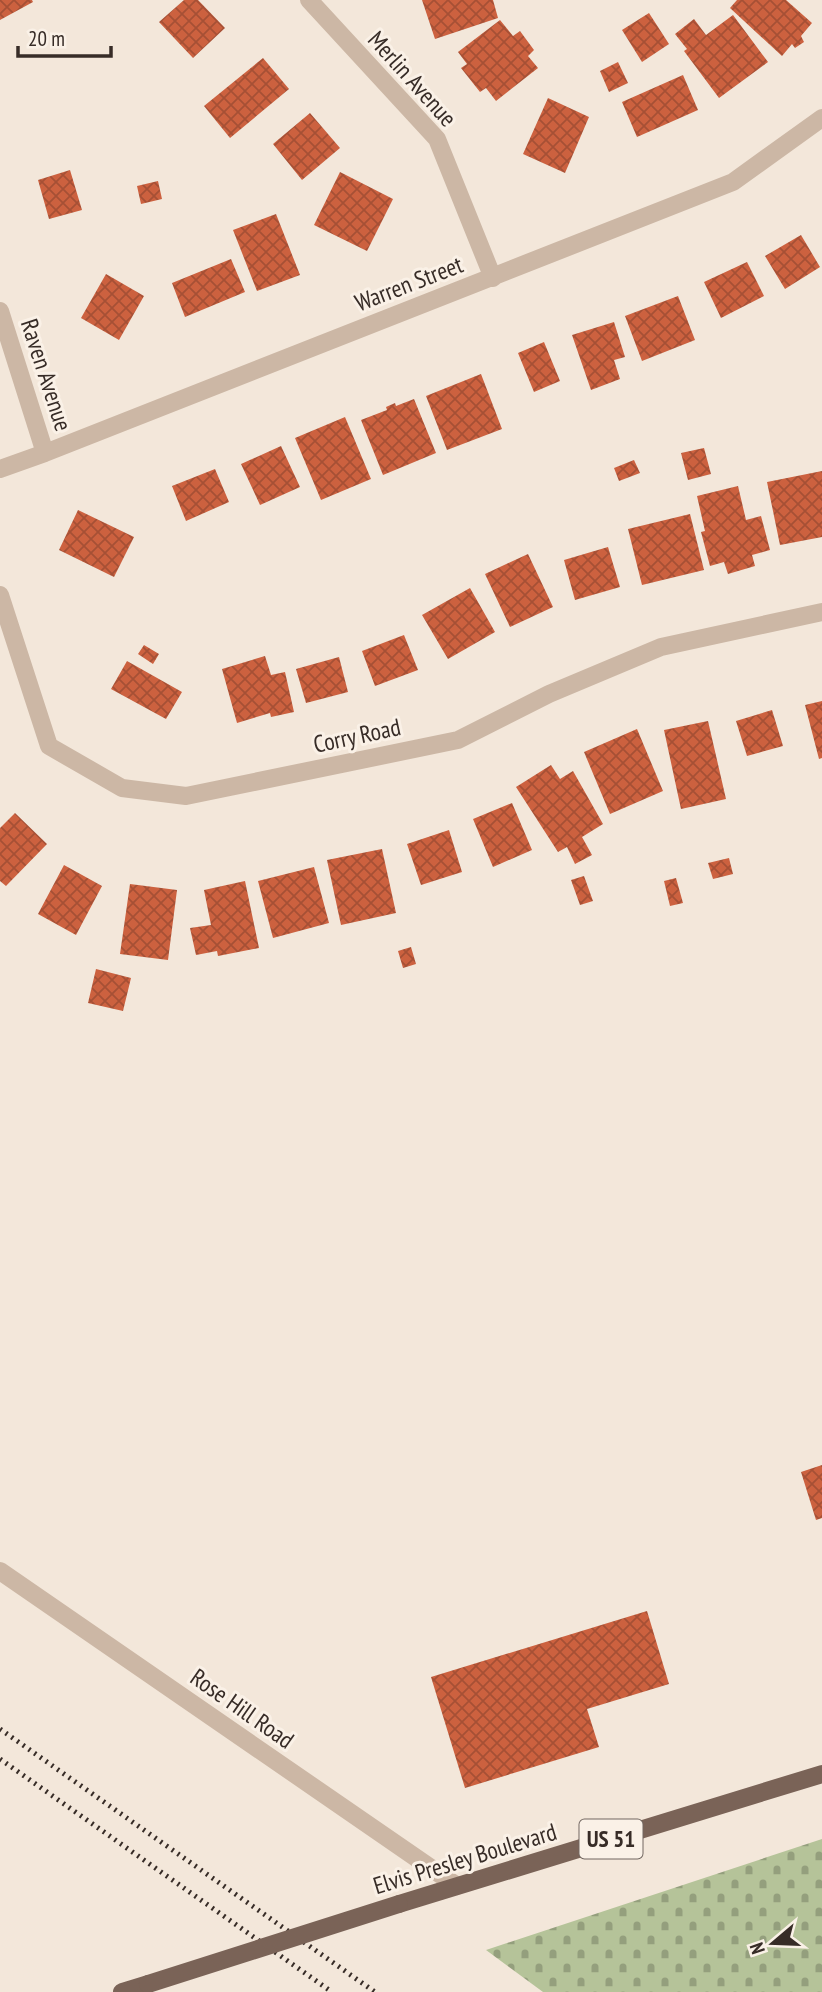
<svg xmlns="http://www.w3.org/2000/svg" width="822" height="1992" font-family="'PT Sans Narrow',sans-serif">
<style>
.cemetery{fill:url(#cemetery-stones)}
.building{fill:url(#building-cross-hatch)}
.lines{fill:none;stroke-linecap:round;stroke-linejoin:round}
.minor{stroke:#ccb7a5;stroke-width:18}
.major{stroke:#7a6357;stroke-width:18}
.rail{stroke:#372c27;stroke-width:5;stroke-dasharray:2 5;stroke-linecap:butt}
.major-bridge{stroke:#7a6357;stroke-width:18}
.labels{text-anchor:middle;stroke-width:6;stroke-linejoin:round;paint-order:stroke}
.shield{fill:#faf1e7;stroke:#726761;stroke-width:2}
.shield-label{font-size:23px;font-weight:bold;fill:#372c27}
.street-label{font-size:24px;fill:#372c27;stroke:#faf1e7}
</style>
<defs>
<pattern id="cemetery-stones" width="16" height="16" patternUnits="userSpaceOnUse" patternTransform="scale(1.75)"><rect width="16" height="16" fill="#b5c399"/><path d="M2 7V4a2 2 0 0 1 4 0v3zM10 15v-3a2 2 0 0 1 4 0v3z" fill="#949f7d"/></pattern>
<pattern id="building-cross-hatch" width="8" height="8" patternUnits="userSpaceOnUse" patternTransform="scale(1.75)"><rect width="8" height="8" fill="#cc613f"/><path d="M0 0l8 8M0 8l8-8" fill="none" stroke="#a65035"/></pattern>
</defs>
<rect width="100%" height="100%" fill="#f3e7da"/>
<path class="cemetery" d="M822,1839v153h-279l-57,-42z"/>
<path class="building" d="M0,0h32l1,2 -33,18z
M184,0h14l27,28 -32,30 -34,-36z
M422,0h71l5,18 -63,21z
M737,0h49l26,23 -11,13 3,6 -9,6 -3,-4 -10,12 -52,-48z
M649,13l20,31 -27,18 -20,-32z
M733,15l35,47 -49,36 -35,-47 3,-2 -12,-15 19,-15 12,16z
M500,20l13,16 7,-5 14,19 -6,6 10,12 -42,33 -10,-13 -6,4 -19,-24 6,-4 -9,-12z
M263,58l26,31 -59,49 -26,-32z
M618,62l10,21 -19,9 -9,-21z
M683,75l15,35 -61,27 -15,-35z
M548,98l41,19 -24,56 -42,-19z
M310,113l30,35 -38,32 -29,-36z
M70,170l12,40 -33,9 -11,-39z
M340,172l53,27 -26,52 -53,-26z
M158,181l4,18 -21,5 -4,-18z
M276,214l24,61 -43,16 -24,-61z
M801,235l19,32 -35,22 -20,-33z
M231,259l14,33 -60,25 -13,-34z
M747,262l17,34 -43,22 -17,-36z
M106,274l38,22 -25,44 -38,-22z
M678,296l17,44 -53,21 -17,-45z
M614,322l11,35 -11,3 6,19 -29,11 -19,-55z
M544,342l16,39 -26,11 -16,-39z
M481,374l21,55 -55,21 -21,-54z
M414,399l22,54 -53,22 -22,-55 26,-10 -1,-3 9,-4 1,3z
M345,417l26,62 -50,21 -26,-62z
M281,446l19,41 -40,18 -19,-41z
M704,448l7,26 -23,6 -7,-27z
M634,460l6,13 -21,8 -5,-13z
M215,469l14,33 -43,19 -14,-35z
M822,471v66l-42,8 -13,-63z
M738,486l8,34 15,-4 9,34 -18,5 3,11 -27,8 -4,-12 -14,4 -9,-34 4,-1 -8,-35z
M78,510l56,27 -20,40 -55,-27z
M690,514l14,56 -62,15 -14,-56z
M608,547l12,40 -45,13 -11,-40z
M528,554l25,53 -43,20 -25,-53z
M470,588l25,44 -47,27 -26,-44z
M404,635l14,35 -43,16 -13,-35z
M144,645l15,9 -6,10 -15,-10z
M265,656l6,19 14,-3 9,40 -23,5 -1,-4 -33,10 -15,-54z
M339,657l9,35 -42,11 -10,-34z
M127,661l55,31 -16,27 -55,-30z
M822,701v57l-3,1 -14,-54z
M772,710l11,36 -36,10 -11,-35z
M708,721l18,78 -45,10 -17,-79z
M637,729l26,62 -53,23 -26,-62z
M551,765l9,14 13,-8 30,53 -21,13 10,18 -17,9 -8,-17 -9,5 -42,-65z
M512,803l20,47 -39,17 -20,-48z
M15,813l32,31 -41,42 -6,-5v-53z
M449,830l13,42 -41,13 -14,-41z
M382,849l14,64 -55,12 -14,-65z
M729,858l4,16 -20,5 -5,-16z
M64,865l38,21 -26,49 -38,-21z
M314,867l15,56 -56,15 -15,-57z
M584,876l9,25 -13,4 -9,-25z
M676,878l7,25 -13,3 -6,-25z
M245,881l14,67 -41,8 -1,-5 -21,4 -6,-27 21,-3 -7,-35z
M130,884l47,6 -9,70 -48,-6z
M411,947l5,17 -13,4 -5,-17z
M96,969l35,9 -8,33 -35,-8z
M822,1465v53l-6,2 -15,-48z
M647,1611l22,73 -82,25 12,38 -134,41 -34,-111z"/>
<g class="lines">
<path class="minor" d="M309,0l128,139 56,139
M0,311l45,142
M0,469l45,-16 688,-271 89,-64
M0,595l49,151 73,42 64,8 272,-56 91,-46 112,-47 161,-35
M0,1571l457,315"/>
<path class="major" d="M399,1904l423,-130
M122,1992l26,-8"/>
<path class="rail" d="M0,1729l375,263
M0,1759l332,233"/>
<path class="major-bridge" d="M148,1984l251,-80"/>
</g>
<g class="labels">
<rect class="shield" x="579.5" y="1819.5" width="63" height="39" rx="5"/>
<g class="shield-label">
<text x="611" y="1847">US 51</text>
</g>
<g class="street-label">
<text transform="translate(412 79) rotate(48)" y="8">Merlin Avenue</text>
<text transform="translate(409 284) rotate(-21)" y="8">Warren Street</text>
<text transform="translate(46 375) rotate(72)" y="8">Raven Avenue</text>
<text transform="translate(357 736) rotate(-12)" y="8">Corry Road</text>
<text transform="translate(242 1709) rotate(35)" y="8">Rose Hill Road</text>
<text transform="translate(465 1859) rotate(-17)" y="8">Elvis Presley Boulevard</text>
</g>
</g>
<g transform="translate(773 1943) rotate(251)" stroke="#faf1e7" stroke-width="5" paint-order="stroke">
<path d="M0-5L12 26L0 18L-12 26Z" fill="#372c27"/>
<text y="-10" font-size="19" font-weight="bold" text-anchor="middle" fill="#372c27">N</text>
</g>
<path d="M18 46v10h93v-10" fill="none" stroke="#372c27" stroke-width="3.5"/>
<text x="28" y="46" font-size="21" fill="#372c27" stroke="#faf1e7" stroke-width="5" paint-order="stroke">20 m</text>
</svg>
